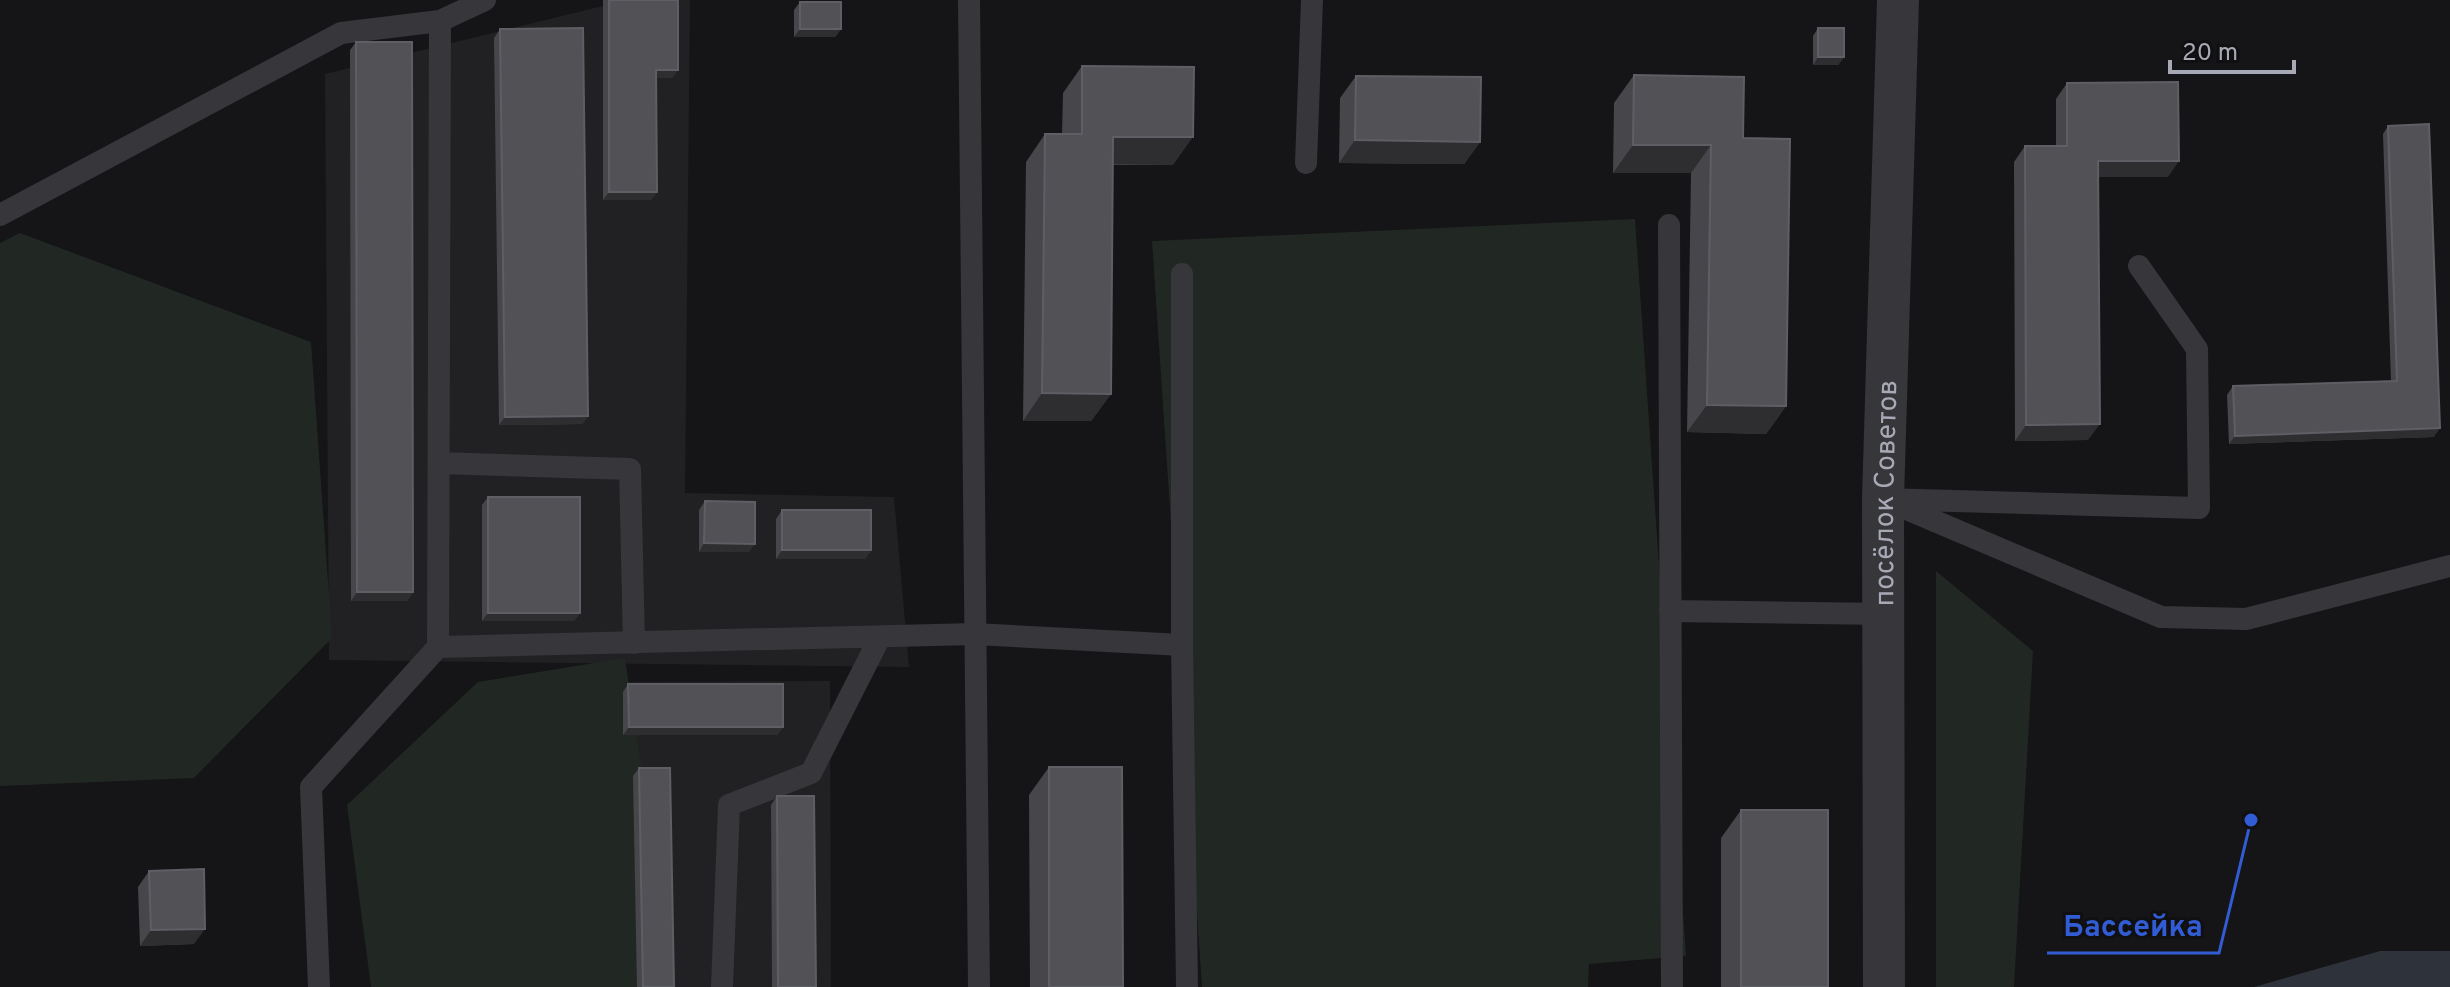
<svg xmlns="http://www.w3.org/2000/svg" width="2450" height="987" font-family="Overpass,sans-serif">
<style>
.built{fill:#212123}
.green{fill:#212823}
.water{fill:#2e323b}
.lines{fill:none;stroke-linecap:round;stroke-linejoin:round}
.lane{stroke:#36363b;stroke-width:22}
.street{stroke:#36363b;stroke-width:42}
.wall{fill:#46464b}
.shaded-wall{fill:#2e2e31}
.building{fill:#515156;stroke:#5e5f65;stroke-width:2}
.labels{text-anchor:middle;stroke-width:6;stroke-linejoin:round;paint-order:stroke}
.street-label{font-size:28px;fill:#a7a9b5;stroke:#100f11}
.leader{fill:none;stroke:#325cd3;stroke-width:3}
.callout-dot{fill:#325cd3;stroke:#100f11;stroke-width:3}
.callout-label{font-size:30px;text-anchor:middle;font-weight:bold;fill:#325cd3;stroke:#100f11;stroke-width:6;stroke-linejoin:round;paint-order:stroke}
</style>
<rect width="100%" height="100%" fill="#151416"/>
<path class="built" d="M627,0h63l-5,493 209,4 15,170 -580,-7 -4,-586z
M830,681l1,306h-220l-1,-305z"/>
<path class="green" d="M1635,219l51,737 -97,8 -1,23h-386l-50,-746z
M20,233l291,109 21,296 -138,140 -194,8v-543z
M1936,571l97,80 -19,336h-78z
M625,658l49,329h-303l-24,-182 131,-123z"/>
<path class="water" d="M2380,951h70v36h-196z"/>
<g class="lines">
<path class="lane" d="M969,0l10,987
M1306,163l6,-163
M0,215l341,-182 99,-12 45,-21
M1669,225l3,762
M2139,266l58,83 2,159 -316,-9 278,118 85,2 204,-53
M1182,274v371l5,342
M439,463l191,6 4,174
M1670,611l214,3
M438,647l536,-13 208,11
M319,987l-8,-200 127,-140 2,-626
M722,987l7,-182 82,-32 69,-136"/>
<path class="street" id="s1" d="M1884,987l-1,-488 15,-499"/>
</g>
<path class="wall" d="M603,0h75v70l-6,8h-16l1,114 -6,8h-48z
M800,2l41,27 -6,8h-41v-27z
M1818,28l26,29 -6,8h-25v-29z
M500,29l88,387 -6,8 -83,1 -5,-387z
M356,42l57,550 -6,9h-56l-1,-551z
M1082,66l91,99h-60l-2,229 -20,27h-68l3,-259 19,-28h17l1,-41z
M1634,75l109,63 43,268 -20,28 -79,-2 4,-259h-78l1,-70z
M1356,76l124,66 -16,22 -125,-1 1,-65z
M2067,83l101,94h-70l-10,263 -73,1 -1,-279 11,-16h31v-47z
M2388,126l46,311 -205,7 -2,-49 6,-9 158,-5 -8,-247z
M488,497l92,116 -6,8h-92v-116z
M705,501l44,51h-50v-42z
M782,510l89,40 -6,9h-89v-40z
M628,684l155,43 -6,8h-154v-43z
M1049,767l74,220h-93l-1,-192z
M639,768l35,219h-37l-4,-211z
M777,796l39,191h-44l-1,-182z
M1741,810l87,177h-107v-149z
M149,871l45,73 -54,2 -2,-59z"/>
<path class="shaded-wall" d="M800,29h41l-6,8h-41z
M1818,57h26l-6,8h-25z
M656,70h22l-6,8h-22z
M1113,137h80l-20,28 -79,-1z
M1355,140l125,2 -16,22 -125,-1z
M1633,145h78l-20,28h-78z
M2098,161h81l-11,16h-81z
M609,192h48l-6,8h-48z
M1042,393l69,1 -20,27h-68z
M1707,405l79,1 -20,28 -79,-2z
M588,416l-6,8 -83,1 6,-8z
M2100,424l-12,16 -73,1 11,-16z
M2440,428l-6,9 -205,7 6,-8z
M704,543l51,1 -6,8h-50z
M782,550h89l-6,9h-89z
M357,592h56l-6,9h-56z
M488,613h92l-6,8h-92z
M629,727h154l-6,8h-154z
M205,929l-11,15 -54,2 11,-16z"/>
<path class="building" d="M609,0h69v70h-22l1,122h-48z
M800,2h41v27h-41z
M583,28l5,388 -83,1 -5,-388z
M1818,28h26v29h-26z
M356,42h56l1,550h-56z
M1082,66l112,1 -1,70h-80l-2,257 -69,-1 3,-259h37z
M1634,75l110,2 -1,61 47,1 -4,267 -79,-1 4,-260h-78z
M1356,76l125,1 -1,65 -125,-2z
M2178,82l1,79h-81l2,263 -74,1 -1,-279h42v-63z
M2429,124l11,304 -205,8 -2,-50 164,-5 -9,-255z
M488,497h92v116h-92z
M705,501l50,1v42l-51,-1z
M782,510h89v40h-89z
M628,684h155v43h-154z
M1049,767h73l1,220h-74z
M639,768h31l4,219h-31z
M777,796h37l2,191h-38z
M1741,810h87v177h-87z
M204,869l1,60 -54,1 -2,-59z"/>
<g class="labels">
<g class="street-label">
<text dy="10" stroke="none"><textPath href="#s1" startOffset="494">посёлок Советов</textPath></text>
</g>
</g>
<path class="leader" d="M2251 820L2219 953H2047"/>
<circle class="callout-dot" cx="2251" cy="820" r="8"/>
<g class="callout-label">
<text x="2133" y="936">Бассейка</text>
</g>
<path d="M2170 60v12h124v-12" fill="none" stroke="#a7a9b5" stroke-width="4"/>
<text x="2182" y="60" font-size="24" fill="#a7a9b5" stroke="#100f11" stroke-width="6" paint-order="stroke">20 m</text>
</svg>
